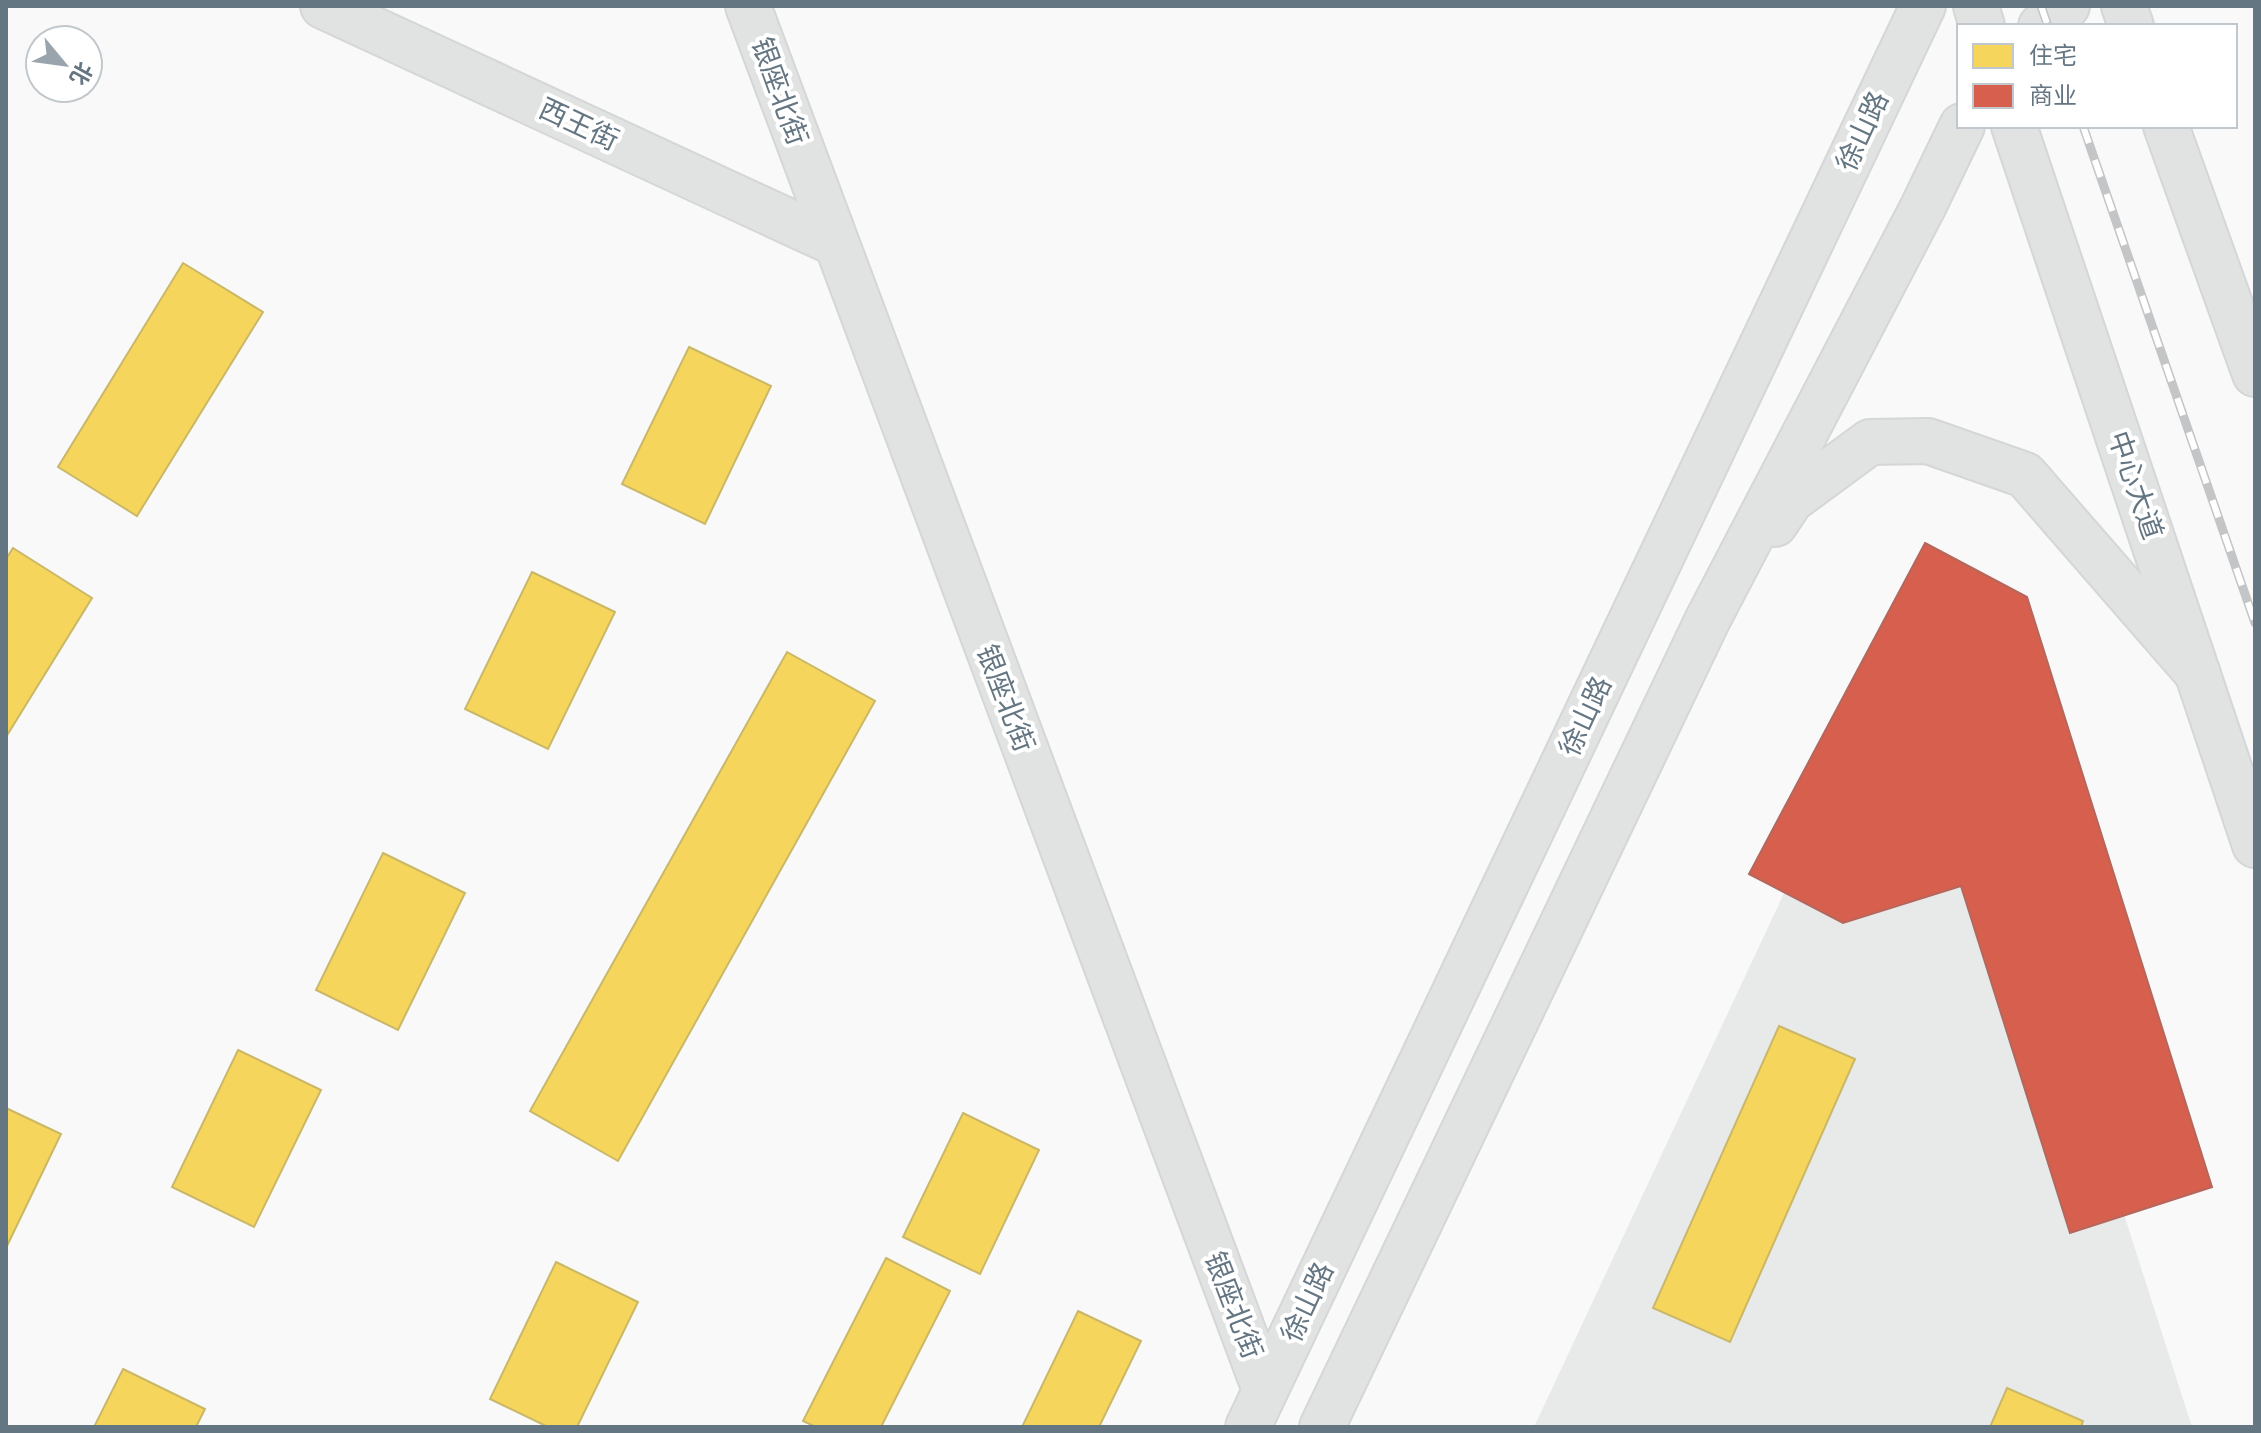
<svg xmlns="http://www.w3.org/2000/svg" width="2261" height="1433" font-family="Overpass,'Noto Sans SC',sans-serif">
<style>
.built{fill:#e8e9e9}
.homes{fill:#f6d55c;stroke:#cab868;stroke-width:2}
.shops{fill:#d6604d;stroke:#b4675d;stroke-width:2}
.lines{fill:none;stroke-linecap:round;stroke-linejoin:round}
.secondary-casing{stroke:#d5d6d7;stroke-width:48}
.primary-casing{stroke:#d5d6d7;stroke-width:48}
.secondary{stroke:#e1e2e2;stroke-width:44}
.primary{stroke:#e1e2e2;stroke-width:44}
.rail-casing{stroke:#c3c5c6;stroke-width:9}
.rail{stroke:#fff;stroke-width:6;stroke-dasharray:18;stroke-linecap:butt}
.labels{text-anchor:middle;stroke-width:8;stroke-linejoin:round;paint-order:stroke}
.street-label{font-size:28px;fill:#657683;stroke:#fff}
</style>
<rect width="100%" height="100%" fill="#f9f9f9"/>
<path class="built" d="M1925,592l267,835h-658z"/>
<path class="homes" d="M183,263l80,49 -126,204 -79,-49z
M689,347l82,39 -66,138 -83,-40z
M13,548l79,50 -86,139v-178z
M532,572l83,40 -67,137 -83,-40z
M787,652l88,49 -257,460 -88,-50z
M383,853l82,40 -67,137 -82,-40z
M1779,1026l76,33 -125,283 -77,-34z
M238,1050l83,40 -67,137 -82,-40z
M6,1108l55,26 -55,114z
M963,1113l76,37 -59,124 -77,-37z
M886,1258l64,33 -69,136h-65l-13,-6z
M556,1262l82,40 -61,125h-29l-58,-28z
M1078,1311l63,30 -42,86h-77z
M123,1369l82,40 -9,18h-102z
M2007,1388l76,33 -2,6h-91z"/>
<path class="shops" d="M1925,543l102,54 185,590 -142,46 -109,-347 -118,37 -94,-49z"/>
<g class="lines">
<g class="secondary-casing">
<path id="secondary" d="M323,6l512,237
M748,6l517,1384
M2041,26l26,-20
M1775,524l16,-24 79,-58 58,-1 97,34 173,199
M1248,1427l675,-1421
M1322,1427l385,-806 216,-414 39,-81"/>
</g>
<g class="primary-casing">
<path id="primary" d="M1976,6l6,20
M2124,6l7,20
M2014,126l241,719
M2166,126l89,248"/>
</g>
<use href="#secondary" class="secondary"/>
<use href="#primary" class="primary"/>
<g class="rail-casing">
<path id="rail" d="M2041,6l7,20
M2083,126l172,497"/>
</g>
<use href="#rail" class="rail"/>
</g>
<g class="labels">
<g class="street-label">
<text transform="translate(780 91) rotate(70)" y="10">银座北街</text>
<text transform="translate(579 124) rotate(25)" y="10">西王街</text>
<text transform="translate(1862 131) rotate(-65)" y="10">徐山路</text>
<text transform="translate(2136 485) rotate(71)" y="10">中心大道</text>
<text transform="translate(1006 698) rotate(69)" y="10">银座北街</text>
<text transform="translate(1585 716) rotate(-65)" y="10">徐山路</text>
<text transform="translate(1307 1302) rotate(-65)" y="10">徐山路</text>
<text transform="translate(1234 1305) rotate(69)" y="10">银座北街</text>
</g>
</g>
<rect width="2261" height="1433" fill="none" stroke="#657683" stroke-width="16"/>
<rect x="1957" y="24" width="280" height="104" fill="#ffffff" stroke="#c1c8cd" stroke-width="2"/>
<rect x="1973" y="44" width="40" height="24" fill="#f6d55c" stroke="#c1c8cd" stroke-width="2"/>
<text x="2029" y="64" font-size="24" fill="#657683">住宅</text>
<rect x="1973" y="84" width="40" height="24" fill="#d6604d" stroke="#c1c8cd" stroke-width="2"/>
<text x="2029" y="104" font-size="24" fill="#657683">商业</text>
<g transform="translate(64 64) rotate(119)"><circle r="38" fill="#ffffff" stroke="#c1c8cd" stroke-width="2"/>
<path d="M0-6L14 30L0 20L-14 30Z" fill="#99a4ac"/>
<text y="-12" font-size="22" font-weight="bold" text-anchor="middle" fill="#657683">北</text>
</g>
</svg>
